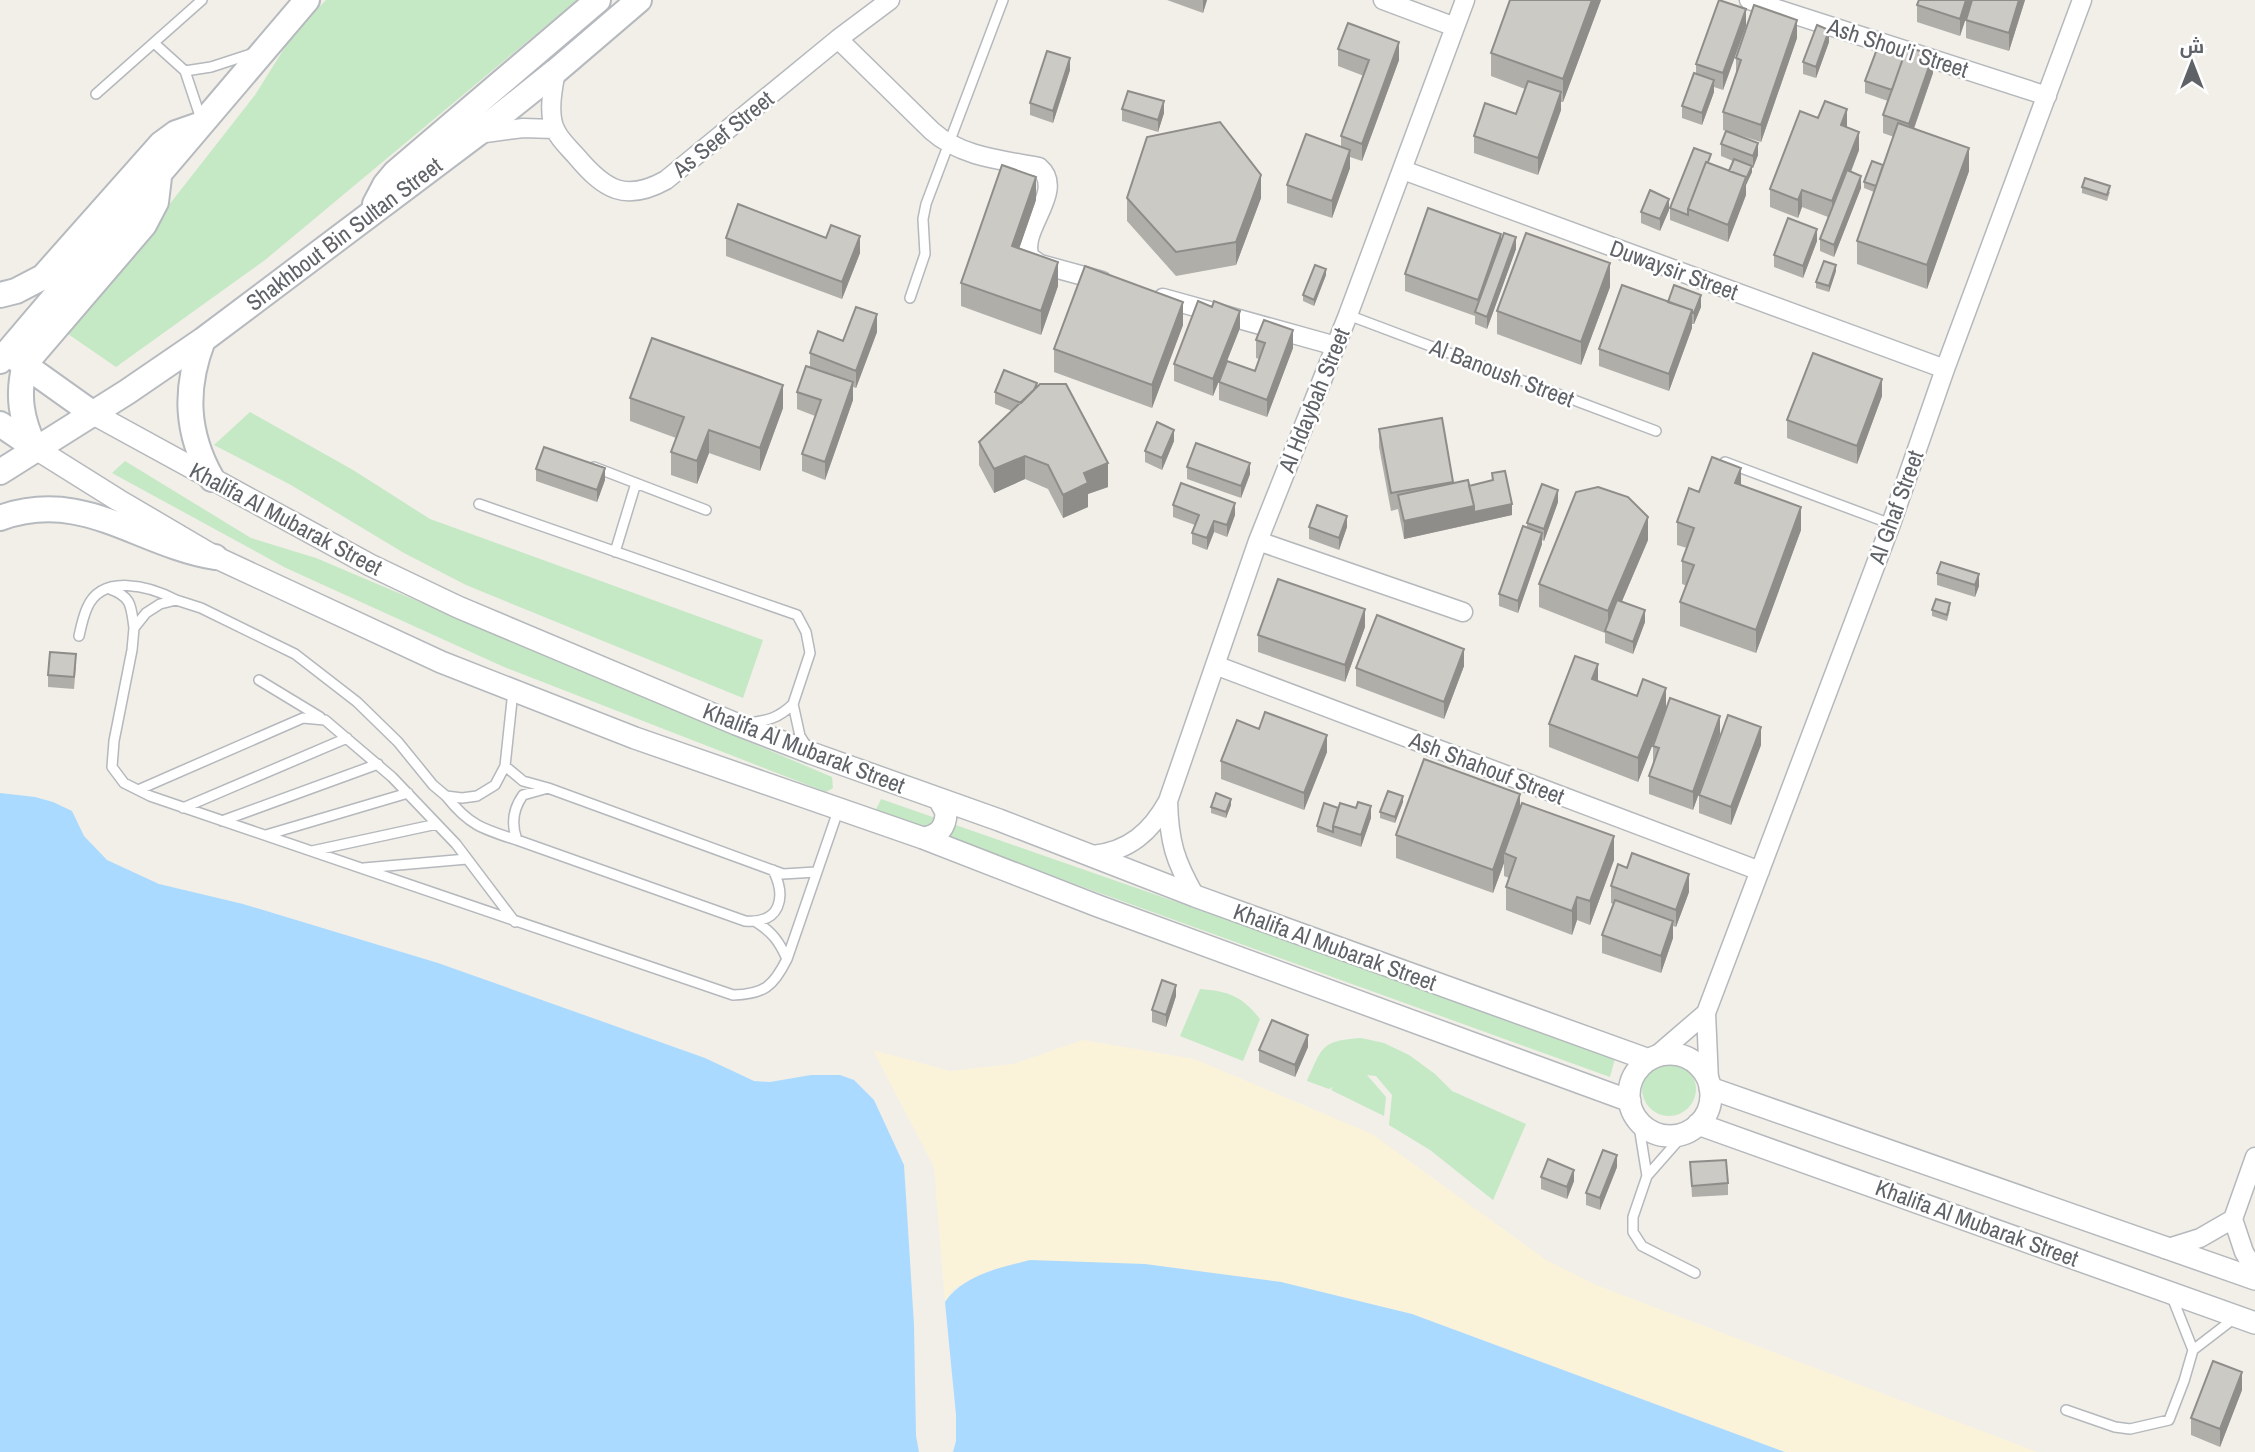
<svg xmlns="http://www.w3.org/2000/svg" width="2255" height="1452" font-family="'Archivo Narrow',Cairo,sans-serif">
<style>
.green{fill:#c5e8c5}
.sand{fill:#fbf3d9}
.water{fill:#aadaff}
.lines{fill:none;stroke-linecap:round;stroke-linejoin:round}
.service-casing{stroke:#b5b8bc;stroke-width:12}
.minor-casing{stroke:#b5b8bc;stroke-width:21}
.tertiary-casing{stroke:#b5b8bc;stroke-width:24}
.secondary-casing{stroke:#b6babf;stroke-width:28}
.service{stroke:#fff;stroke-width:9}
.minor{stroke:#fff;stroke-width:18}
.tertiary{stroke:#fff;stroke-width:21}
.secondary{stroke:#fff;stroke-width:24}
.wall{fill:#afaea9}
.shaded-wall{fill:#8f8d8a}
.building{fill:#cccac5;stroke:#8f8d8a;stroke-width:2}
.labels{text-anchor:middle;stroke-width:5;stroke-linejoin:round;paint-order:stroke}
.street-label{font-size:23px;fill:#5f6368;stroke:#fff}
</style>
<rect width="100%" height="100%" fill="#f1efe8"/>
<path class="green" d="M326,0h251l-312,260 -149,107 -48,-33 187,-239 37,-59z
M250,412l103,58 77,49 333,121 -20,58 -277,-113 -62,-32 -113,-68 -77,-40z
M125,461l126,77 65,20 516,219 1,11 -7,4 -322,-125 -218,-99 -174,-95z
M881,799l735,256 -6,22 -735,-265z
M1200,989c28,2 42,7 60,30l-17,42 -63,-25z
M1361,1038l23,5 25,12 26,19 17,17 74,33 -33,76 -63,-50 -41,-25 3,-30 -16,-19 -9,-1 19,22 -2,19 -53,-26 2,-3 -4,2 -22,-8c16,-35 14,-40 54,-43z
M1642 1089a27 27 0 1 1 54 0a27 27 0 1 1-54 0Z"/>
<path class="sand" d="M1083,1040l111,19 178,75 174,126 50,25 441,167h-252l-373,-138 -131,-32 -251,-22 -42,11 -35,18 -8,13 -11,-135 -61,-117 77,21 63,-7z"/>
<path class="water" d="M0,793l35,4 18,5 19,9 12,25 23,24 52,24 84,20 195,59 267,95 49,23 16,1 41,-7h29l14,5 20,20 30,65 10,160 2,111 3,16h-919z
M1030,1260l115,4 136,18 131,32 373,138h-832l3,-11v-26l-11,-113c18,-27 55,-34 85,-42z"/>
<g class="lines">
<g class="service-casing">
<path id="service" d="M154,43l31,28 16,48
M185,71l26,-4 43,-14
M96,94l106,-94
M910,298l15,-44 -2,-35 3,-15 77,-204
M1348,315l308,116
M1725,462l166,62
M594,467l112,43
M479,504l318,111 9,17 4,21 -17,51 7,32 7,11
M615,552l21,-69
M110,589c22,8 21,17 24,39
M79,636c2,-9 4,-19 8,-28 15,-35 63,-22 89,-8
M259,680l61,37
M513,691l-8,75 -10,19 -18,11 -15,2 -16,-2 -13,-11 -35,-43 -41,-40 -62,-48 -94,-46 -25,-8 -16,4 -14,9 -12,15 -2,22 -18,91 -2,26 12,16 26,13 583,199c31,-1 40,-8 54,-36l52,-151
M748,723c19,-2 31,-5 45,-19
M505,766l18,15 25,7 235,86 33,-2
M548,788l-25,7c-10,14 -12,29 -6,45l228,81c35,3 42,-23 28,-51
M138,790l165,-72 22,2 67,57 64,67 59,78
M446,796c23,29 36,33 71,44
M183,808l164,-70
M222,821l156,-57
M266,835l142,-42
M312,851l125,-27
M364,868l103,-9
M756,922c16,10 23,19 31,37
M1638,1120l9,56
M1684,1134l-37,42 -14,41v15l9,14 53,27
M2193,1350l43,-33
M2066,1410l49,17 15,2 39,-9 15,-39 9,-31 -21,-53"/>
</g>
<g class="minor-casing">
<path id="minor" d="M1383,0l72,27
M1749,0l298,96
M838,39l94,92c29,26 70,29 107,36 28,24 -21,63 -9,90l10,7 62,17
M556,71c-3,16 -9,44 0,60 4,9 14,18 21,26 27,32 48,46 89,23l172,-141 52,-39
M478,134l45,-6 31,1
M1403,170l542,199
M1163,298l173,48
M1258,541l205,71
M1215,665l545,206
M1168,801c1,41 7,60 27,95
M1093,855c36,-4 58,-23 75,-54l90,-260 90,-226 117,-315
M1656,1056l50,-43
M1709,1081l-3,-68 185,-489 54,-155 137,-369
M2255,1157l-22,62 11,33 11,19
M2165,1249l35,-11 33,-19"/>
</g>
<g class="tertiary-casing">
<path id="tertiary" d="M92,413l278,152 88,42 278,117 75,29 188,67 196,76 454,164
M35,448l83,52 97,57 226,105 194,76 288,100 175,68 532,195
M923,838c15,-2 23,-10 23,-26l-7,-13
M1629 1095a41 41 0 1 1 82 0a41 41 0 1 1-82 0Z
M1710,1088l545,191
M1698,1124l557,199"/>
</g>
<g class="secondary-casing">
<path id="secondary" d="M375,204l10,-19 10,-12 203,-173
M0,295l16,-4 27,-14 118,-133 15,-11 23,-8
M203,340c-19,49 -17,93 9,139
M12,356l80,57
M0,361l307,-361
M0,424l34,23
M35,448c-14,-28 -18,-53 -10,-84l119,-139 12,-23 3,-25
M0,472l127,-80 76,-52 274,-206 79,-63 83,-71
M0,518c83,-30 137,26 215,39"/>
</g>
<use href="#service" class="service"/>
<use href="#minor" class="minor"/>
<use href="#tertiary" class="tertiary"/>
<use href="#secondary" class="secondary"/>
</g>
<path class="wall" d="M1167,0h40l-4,13z
M1601,0l-38,102h-2v8l-23,65 -64,-22v-17l42,-22 9,-25 -34,-13v-23z
M1919,0h106l-16,51 -43,-13v-18l3,-12 -9,28 -43,-14v-17z
M1746,26l-23,64 -9,-3v5l-12,33 -20,-7v-12l14,-32v-10z
M1797,38l-36,104 -38,-12v-18l13,-36v-18z
M1829,42l-13,36 -13,-4v-12z
M1338,49l61,11 -37,101 -12,-4v11l-18,50 -45,-15v-18l54,-38v-11l23,-60 -26,-10z
M1070,70l-17,53 -23,-8v-12z
M1933,73l-19,56 55,42 -42,118 -70,-25v-23l17,-49 -10,-4v-6l19,-17 11,-28 -11,-4v-18l5,-14 -23,-8v-12z
M1122,109l42,4 -6,19 -36,-11z
M1818,118l29,10 12,22 -8,22 10,16 -27,69 -14,-6v-12l8,-22 -26,-10 -4,11 -28,-11v-18z
M1721,144l37,11 -5,13h-1v4l-6,13v10l-18,47 -58,-22v-12l41,-44 18,7 4,-10 -12,-5z
M2082,187l28,5 -3,9 -25,-8z
M1127,198h134l-25,67 -60,11 -49,-55z
M1036,200l-17,49 39,37 -17,49 -80,-29v-23z
M1669,210l-9,21 -19,-8v-11z
M726,238h100l34,15 -18,46 -116,-43z
M1501,240l15,9 -29,80 -12,-5v-8l-70,-25v-17z
M1817,241l-14,37 -29,-11v-12z
M1836,271l-7,21 -13,-4v-6z
M1326,275l-12,31 -11,-5v-6z
M1610,287l-29,78 -84,-31v-23z
M1668,302l33,5 -7,17h-2v4l-23,63 -70,-25v-17z
M1183,325l-31,83 -98,-36v-23z
M1240,328l-13,33 28,10 4,-12 -3,-1v-18l37,8 -26,69 -48,-17v-18l5,-14 -11,28 -39,-15v-17z
M877,332l-21,56 -3,-1v13l-28,80 -23,-9v-17l13,-38 -18,-7v-17l13,-25v-14l33,-12z
M1037,387l71,100 -20,7v13l-25,11 -15,-29 -23,-10 -31,14 -15,-28v-23l33,-31 -17,-7v-12z
M1882,396l-25,68 -70,-26v-18z
M630,398l153,10 -23,63 -51,-18 -12,31 -26,-9v-23l5,-14 -46,-17z
M1442,418l11,65 16,3 23,-6v-7l20,42 -108,24 -6,-30 -7,2 -12,-64v-18z
M1174,441l-12,29 -17,-8v-11z
M1187,467l63,7 -9,24 -54,-19z
M536,469l69,11 -8,22 -61,-21z
M1741,485l60,45 -45,123 -76,-27v-24l7,-16 -5,-2v-23l5,-13 -10,-3v-23l22,-30z
M1558,502l-14,39 -2,-1v4l-24,69 -19,-7v-12l28,-67v-4z
M1173,505l62,10 -8,22 -13,-5 -7,18 -15,-6v-11l3,-8 -22,-8z
M1309,527h38l-8,23 -30,-11z
M1648,540l-26,61 23,21 -12,32 -28,-11v-10l-66,-26v-23z
M1937,573l42,13 -4,11 -38,-12z
M1950,609l-3,12 -15,-5v-6z
M1365,627l-20,55 -87,-30v-17z
M76,666l-2,23 -26,-2v-12z
M1464,666l-20,53 -88,-33v-18z
M1666,709l54,25 -27,76 -44,-16v-18l5,-12 -1,-1v-17l4,-14 -19,50 -89,-35v-23z
M1761,745l-30,80 -32,-12v-18z
M1327,752l-23,58 -83,-31v-18z
M1403,802l-8,21 -15,-5v-6z
M1231,805l-5,13 -15,-5v-6z
M1520,807l94,53 -24,65 -13,-5 -5,15 -66,-25v-23l3,-9 -5,-2v-13l-11,30 -97,-35v-23z
M1338,808h18l15,10 -10,29 -44,-15v-6z
M1611,886l78,6 -13,35 -3,-1v12l-12,35 -59,-20v-18l11,-31 -2,-1z
M1176,996l-10,31 -14,-5v-12z
M1308,1047l-13,30 -36,-15v-12z
M1690,1162l38,21v12l-36,2z
M1617,1167l-17,43 -14,-5v-12z
M1541,1177l33,4 -7,18 -26,-10z
M2242,1390l-22,57 -29,-12v-17z"/>
<path class="shaded-wall" d="M1203,0h4l-4,13z
M1592,0h9l-38,102v-23z
M1966,0h6l-12,36v-17z
M2019,0h6l-16,51v-18z
M1746,9v17l-23,64v-17z
M1797,20v18l-36,104v-17z
M1829,30v12l-13,36v-11z
M1399,42v18l-37,101v-17z
M1933,55v18l-24,69v-18z
M1070,58v12l-17,53v-12z
M1714,80v12l-12,33v-12z
M1561,92v18l-23,65v-17z
M1164,101v12l-6,19v-12z
M1847,109v18l-6,16v-18z
M1859,132v18l-27,69v-18z
M1758,143v12l-5,13v-12z
M1969,148v23l-42,118v-24z
M1350,150v18l-18,50v-17z
M1752,166v6l-6,13v10l-18,47v-17z
M1261,175v23l-25,67v-23z
M1861,176v12l-27,69v-12z
M1036,177v23l-24,69v-23z
M1802,190v17l-4,11v-18z
M1669,199v11l-9,21v-12z
M1817,229v12l-14,37v-12z
M1501,234v17l-23,62v-13z
M860,236v17l-18,46v-17z
M1516,237v12l-29,80v-12z
M1058,262v24l-17,49v-24z
M1610,263v24l-29,78v-23z
M1836,265v6l-7,21v-6z
M1326,269v6l-12,31v-6z
M1701,295v12l-7,17v-11z
M1183,302v23l-31,83v-23z
M1692,310v18l-23,63v-17z
M1240,311v17l-27,68v-17z
M877,314v18l-21,56v-17z
M1293,330v18l-26,69v-17z
M1882,379v17l-25,68v-18z
M853,382v18l-28,80v-18z
M783,385v23l-23,63v-23z
M709,430v23l-12,31v-23z
M1174,430v11l-12,29v-12z
M1025,456v23l-31,14v-24z
M1108,463v24l-20,7v13l-25,11v-23l21,-22z
M1250,463v11l-9,24v-12z
M605,468v12l-8,22v-12z
M1741,468v23l-6,-8z
M1558,490v12l-14,39v-12z
M1235,503v12l-8,22v-12z
M1512,504v11l-108,24v-18l70,-15z
M1801,507v23l-45,123v-23z
M1347,516v11l-8,23v-12z
M1648,517v23l-40,94v-23z
M1214,521v11l-7,18v-12z
M1542,533v11l-24,69v-12z
M1979,574v12l-4,11v-12z
M1365,609v18l-20,55v-17z
M1645,610v12l-12,32v-12z
M1464,649v17l-20,53v-17z
M1598,664v23l-6,-8z
M1666,688v23l-28,71v-24z
M1720,716v18l-27,76v-18z
M1761,727v18l-30,80v-18z
M1327,735v17l-23,58v-17z
M1520,794v23l-16,36v10l-11,30v-23z
M1403,796v6l-8,21v-6z
M1231,799v6l-5,13v-6z
M1371,806v12l-10,29v-12z
M1614,836v24l-24,65v-24z
M1689,874v18l-13,35v-17z
M1577,897v23l-5,15v-24z
M1673,921v17l-12,35v-17z
M1176,985v11l-10,31v-12z
M1308,1035v12l-13,30v-12z
M1617,1155v12l-17,43v-12z
M1574,1170v11l-7,18v-12z
M2242,1372v18l-22,57v-18z"/>
<path class="building" d="M1510,0h82l-29,79 -72,-26z
M1719,0l27,9 -23,64 -27,-9z
M1919,0h47l-6,19 -43,-14z
M1972,0h47l-10,33 -43,-13z
M1754,5l43,15 -36,105 -38,-13 18,-52 -5,-2z
M1348,23l51,19 -37,102 -21,-8 28,-76 -31,-11z
M1817,25l12,5 -13,37 -13,-5z
M1907,47l26,8 -24,69 -26,-9z
M1877,49l26,9 -11,32 -27,-9z
M1047,51l23,7 -17,53 -23,-8z
M1694,73l20,7 -12,33 -20,-7z
M1528,81l33,11 -23,66 -64,-22 11,-33 31,11z
M1128,91l36,10 -6,19 -36,-11z
M1825,101l22,8 -6,16 18,7 -27,69 -30,-11 -4,10 -28,-11 30,-78 18,7z
M1220,122l41,53 -25,67 -60,10 -49,-54 20,-61z
M1898,123l71,25 -42,117 -70,-24z
M1726,131l32,12 -5,13 -32,-12z
M1306,134l44,16 -18,51 -45,-16z
M1694,148l17,6 -3,8h-2l-18,47v6l-18,-7z
M1734,159l18,7 -6,13v-2l-17,-6z
M1872,161l11,4 -7,21 -12,-4z
M1706,162l40,15 -18,48 -40,-16z
M1002,165l34,12 -24,69 46,16 -17,49 -80,-28z
M1847,170l14,6 -27,69 -14,-6z
M2085,178l25,8 -3,9 -25,-8z
M1650,190l19,9 -9,20 -19,-7z
M738,204l88,34 5,-13 29,11 -18,46 -116,-44z
M1428,208l73,26 -23,66 -73,-26z
M1788,218l29,11 -14,37 -29,-11z
M1504,233l12,4 -29,80 -12,-5z
M1526,233l84,30 -29,79 -84,-31z
M1824,261l12,4 -7,21 -13,-4z
M1315,265l11,4 -12,31 -11,-5z
M1085,266l98,36 -31,83 -98,-36z
M1622,285l70,25 -23,64 -70,-25z
M1674,285l27,10 -7,18 -2,-1v-2l-24,-8z
M1198,301l14,6 2,-6 26,10 -27,68 -39,-15z
M856,307l21,7 -21,57 -46,-18 8,-22 25,10z
M1264,320l29,10 -26,70 -48,-18 8,-21 28,10 10,-28 -9,-3z
M652,338l131,47 -23,63 -51,-18 -12,31 -26,-9 13,-35 -54,-19z
M1813,353l69,26 -25,67 -70,-26z
M806,366l47,16 -28,80 -23,-8 19,-54 -24,-8z
M1004,370l33,13 -3,7 -13,13 -26,-11z
M1040,384h26l42,79 -24,10 4,10 -25,12 -15,-30 -23,-9 -31,13 -15,-27z
M1442,418l11,64 -62,11 -12,-64z
M1157,422l17,8 -12,28 -17,-7z
M1196,443l54,20 -9,23 -54,-19z
M544,447l61,21 -8,22 -61,-21z
M1712,457l29,11 -6,15 66,24 -45,123 -76,-28 14,-37 -12,-4 12,-33 -17,-6 12,-34 10,4z
M1505,471l7,33 -38,8v-6l-5,-20 24,-6 -1,-7z
M1468,480l6,26 -70,15 -6,-26z
M1181,483l54,20 -8,22 -13,-4 -7,17 -15,-5 7,-18 -26,-10z
M1542,484l16,6 -14,39 -17,-6z
M1598,487l30,10 20,20 -40,94 -69,-27 37,-92z
M1317,505l30,11 -8,22 -30,-11z
M1523,526l19,7 -24,68 -19,-7z
M1941,562l38,12 -4,11 -38,-12z
M1278,579l87,30 -20,56 -87,-30z
M1936,599l14,4 -3,12 -15,-5z
M1617,600l28,10 -12,32 -28,-11z
M1377,615l87,34 -20,53 -88,-34z
M50,652l26,2 -2,23 -26,-2z
M1575,656l23,8 -6,15 45,17 6,-17 23,9 -28,70 -89,-34z
M1670,698l50,18 -27,76 -44,-16 10,-28 -6,-2z
M1265,712l62,23 -23,58 -83,-32 16,-41 22,9z
M1728,715l33,12 -30,80 -32,-12z
M1424,759l96,35 -27,76 -97,-35z
M1388,791l15,5 -8,21 -15,-5z
M1216,793l15,6 -5,13 -15,-5z
M1358,802l13,4 -10,29 -28,-9 7,-23 16,5z
M1324,803l14,5 -5,18v6l-16,-6z
M1522,803l92,33 -24,65 -13,-4 -5,14 -66,-24 10,-29 -12,-5z
M1632,853l57,21 -13,36 -65,-24 7,-22 9,4z
M1615,900l58,21 -12,35 -59,-21z
M1162,980l14,5 -10,30 -14,-5z
M1272,1020l36,15 -13,30 -36,-15z
M1603,1150l14,5 -17,43 -14,-5z
M1548,1159l26,11 -7,17 -26,-10z
M1726,1160l2,23 -36,3 -2,-24z
M2213,1361l29,11 -22,57 -29,-11z"/>
<g class="labels">
<g class="street-label">
<text transform="translate(1898 48) rotate(18)" y="8">Ash Shou'i Street</text>
<text transform="translate(723 134) rotate(-39)" y="8">As Seef Street</text>
<text transform="translate(344 234) rotate(-37)" y="8">Shakhbout Bin Sultan Street</text>
<text transform="translate(1674 270) rotate(20)" y="8">Duwaysir Street</text>
<text transform="translate(1502 373) rotate(21)" y="8">Al Banoush Street</text>
<text transform="translate(1314 400) rotate(-68)" y="8">Al Hdaybah Street</text>
<text transform="translate(1896 507) rotate(-70)" y="8">Al Ghaf Street</text>
<text transform="translate(286 519) rotate(28)" y="8">Khalifa Al Mubarak Street</text>
<text transform="translate(804 748) rotate(21)" y="8">Khalifa Al Mubarak Street</text>
<text transform="translate(1487 768) rotate(21)" y="8">Ash Shahouf Street</text>
<text transform="translate(1335 947) rotate(20)" y="8">Khalifa Al Mubarak Street</text>
<text transform="translate(1977 1223) rotate(20)" y="8">Khalifa Al Mubarak Street</text>
</g>
</g>
<g transform="translate(2192 63)" stroke="#ffffff" stroke-width="5" paint-order="stroke">
<path d="M0-5L12 26L0 18L-12 26Z" fill="#5f6368"/>
<text y="-10" font-size="19" font-weight="bold" text-anchor="middle" fill="#5f6368">ش</text>
</g>
</svg>
